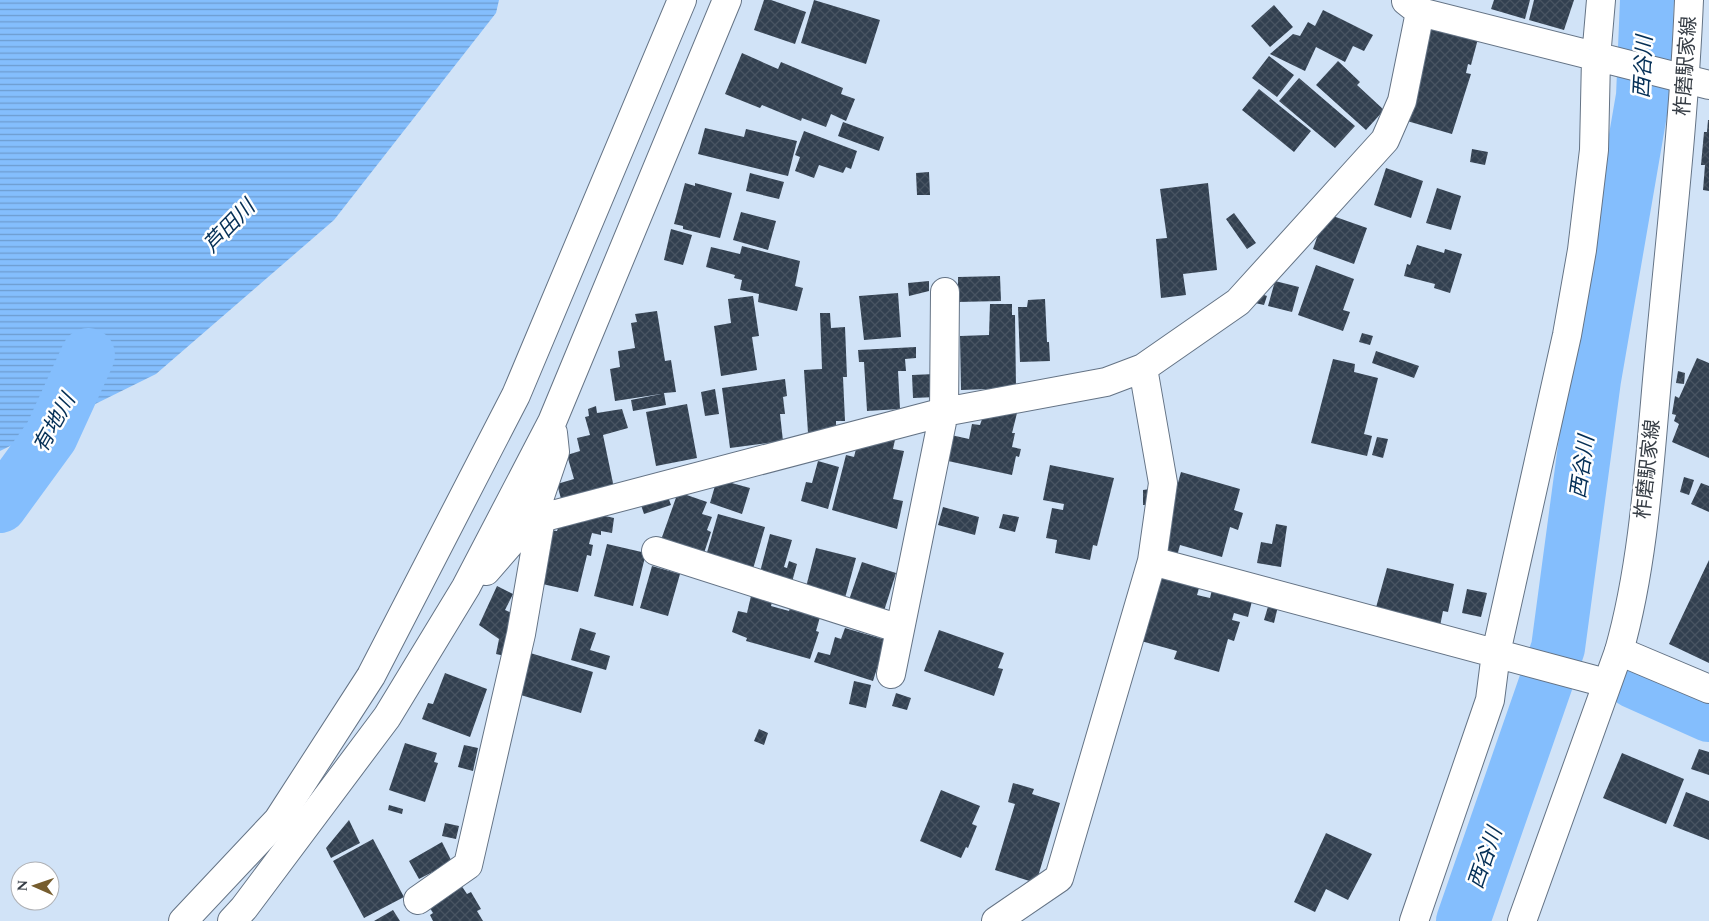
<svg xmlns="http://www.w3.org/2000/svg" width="1709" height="921" font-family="Spectral,'Noto Sans JP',serif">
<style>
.water{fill:url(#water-rules)}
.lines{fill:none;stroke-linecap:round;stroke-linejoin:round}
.river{stroke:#84befd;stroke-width:54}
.building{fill:url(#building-cross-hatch)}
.minor-casing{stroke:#647385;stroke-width:30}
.tertiary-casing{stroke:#647385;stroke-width:30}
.secondary-casing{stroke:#647385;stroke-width:30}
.minor{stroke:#fff;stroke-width:28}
.tertiary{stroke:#fff;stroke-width:28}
.secondary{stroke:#fff;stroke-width:28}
.labels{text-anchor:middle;stroke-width:5;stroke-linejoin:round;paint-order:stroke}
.street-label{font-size:20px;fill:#363d45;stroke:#fff}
.water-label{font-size:21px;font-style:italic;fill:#042f56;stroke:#fff}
</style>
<defs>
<pattern id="water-rules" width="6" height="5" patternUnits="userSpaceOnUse" patternTransform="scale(1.25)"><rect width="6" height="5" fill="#84befd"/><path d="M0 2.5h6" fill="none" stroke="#6d9ccf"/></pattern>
<pattern id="building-cross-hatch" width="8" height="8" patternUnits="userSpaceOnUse" patternTransform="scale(1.25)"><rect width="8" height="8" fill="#324050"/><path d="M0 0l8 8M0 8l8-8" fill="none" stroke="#485462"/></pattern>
</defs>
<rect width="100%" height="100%" fill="#d1e3f7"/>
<path class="water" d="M0,0h499l-3,13 -162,207 -178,154 -156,77z"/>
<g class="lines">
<path class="river" d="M0,506l51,-70 37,-81
M1633,681l76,34
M1463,921l95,-273 36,-268 49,-284 4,-96"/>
</g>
<path class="building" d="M764,0h7l35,12 -11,32 -41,-14z
M814,0l66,20 -14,44 -65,-21z
M1494,0h36l-5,19 -34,-10z
M1534,0h40l-10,30 -35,-10z
M1274,5l19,22 -23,20 -19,-21z
M1323,10l50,25 -9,16 -11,-5 -8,16 -29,-15 -11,24 -35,-17 23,-20 7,2 8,-14 7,4z
M1433,22l46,13 -8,30 -3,-1 -2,9 5,1 -19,60 -45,-13z
M742,53l36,16 3,-7 62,26 -2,6 14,5 -9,22 -15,-7 -5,13 -24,-9 -1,3 -39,-16 -2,3 -35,-14z
M1269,56l25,19 -17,22 -25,-19z
M1338,61l22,21 -3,3 27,25 -18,20 -50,-45z
M1299,78l56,48 -20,22 -56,-47z
M1259,89l52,42 -17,21 -52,-42z
M1708,120h1v71l-6,-1 2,-25h-4l3,-33h3z
M843,122l41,15 -5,14 -41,-15z
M705,128l39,9 2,-8 51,12 -9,35 -90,-22z
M804,131l53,20 -6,18 -5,-2 -3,6 -24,-8 -5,13 -19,-7 5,-14 -5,-2z
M1472,149l16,3 -3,13 -15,-3z
M1386,168l37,13 -12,37 -37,-13z
M929,172l1,23h-13l-1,-22z
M750,173l34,9 -5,17 -33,-8z
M685,183l10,3v-3l37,10 -12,45 -37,-9v-3l-9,-2z
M1208,183l9,87 -34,4 3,21 -25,3 -5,-59 11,-1 -7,-49z
M1437,188l24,8 -10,34 -25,-7z
M741,212l35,9 -8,29 -35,-10z
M1234,213l22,30 -9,6 -21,-30z
M1330,215l37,13 -13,36 -41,-15 8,-23 4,2z
M671,229l21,6 -9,30 -19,-5z
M1417,245l27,8 1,-4 17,5 -12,39 -16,-5 1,-4 -31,-8 3,-12 3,1z
M742,246l58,15 -5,25 8,2 -6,23 -39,-9 1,-8 -19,-4 2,-10 -8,-2 1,-3 -29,-8 5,-20 29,7z
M1316,265l38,14 -11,31 7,2 -7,19 -45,-16z
M1000,276l1,25 -43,1v-25z
M929,281v10l-20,5 -1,-13z
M1275,281l24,6 -7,25 -24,-6z
M898,293l3,44 -37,3 -5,-44z
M1259,293l8,3 -3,9 -9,-2z
M753,296l6,40 -7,1 5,33 -36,6 -7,-50 17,-3 -3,-24z
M1045,299l2,43h2l1,19 -30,1 -2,-55h9l1,-7z
M990,304h22v11h3l1,73 -55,2 -1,-54 29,-1z
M657,311l8,50 6,-1 5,32 -12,1 2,12 -33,6 -2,-11 30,-6 -46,7 -5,-32 10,-2 -2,-16 17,-3 -4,-25 6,-1 -2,-8z
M820,313h10l1,15 14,-1 2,50h-4l2,44h-9v11l-28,1 -4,-63 18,-1z
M1362,333l11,3 -3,9 -11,-3z
M916,347v11l-11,1 1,12h-8l2,38 -33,2 -3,-49h-5l-1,-12z
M1376,351l43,15 -5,12 -42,-15z
M1697,358l12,5v95l-37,-16 7,-18 -5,-3 2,-6 -4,-1 3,-18 4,2z
M1333,359l22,5 -1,8 24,6 -14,56 8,2 -5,20 -56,-13z
M1678,371l7,2 -1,11 -8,-1z
M935,374l1,23 -23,1 -1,-23z
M785,379l2,17 -4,1 2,17h-5l3,27 -53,7 -8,-60z
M715,389l4,25 -14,2 -4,-24z
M687,404l10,54 -41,8 -10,-54z
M596,406l1,7 25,-4 6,19 -25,7 11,53 -51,18 -6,-22 17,-5 -7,-24 13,-4 -3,-13 13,-3 -5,-18 4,-1 -1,-7z
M1017,413l-5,20h3l-3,14 9,2 -2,8 -3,-1 -4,19 -64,-14 3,-26 18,4 3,-15 8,1 3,-9z
M896,435l-3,14 11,2 -11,48 10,2 -6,28 -65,-19 14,-55 8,2 3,-12 12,2 2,-7z
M1377,437l11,2 -5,19 -11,-3z
M818,461l21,6 -11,42 -27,-8 5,-19 6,1z
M1050,465l64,13 -17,68 -4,-1 -3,15 -35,-7 2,-13 -11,-2 6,-30 11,2 1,-6 -21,-4z
M1181,472l59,17 -6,21 9,3 -5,17 -8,-3 -8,30 -42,-12 -3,11 -18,-6z
M1684,477l10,3 -5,15 -9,-3z
M717,479l33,9 -8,26 -32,-11z
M1701,483l8,3v26l-18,-8z
M1150,489v16h-7v-15z
M678,492l29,10 -5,12 10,3 -5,13 4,2 -8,24 -42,-16z
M667,494l4,11 -27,9 -4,-12z
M943,507l36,10 -4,18 -37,-10z
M604,513l1,3 9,2 -2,15 -11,-2v4l-9,-2 -3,11 4,1 -2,11 -4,-1 -9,37 -40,-9 12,-53 7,1 3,-8z
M718,514l47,13 -12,42 -47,-13z
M1003,514l16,3 -4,15 -16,-4z
M1276,524l11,2 -6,41 -24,-4 4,-21 11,2z
M770,534l22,6 -8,27 3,1 2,-7 8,3 -5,18 -32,-10z
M607,544l39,9 -13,53 -39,-10z
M816,548l40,10 -11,40 -39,-11z
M1709,560v103l-40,-19z
M862,562l34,11 -12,38 -35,-11z
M652,566l28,8 -12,42 -28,-8z
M1387,568l67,16 -6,28 -5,-1 -3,15 -65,-15z
M1161,569l40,12 -4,14 13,3 2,-8 42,3 -6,24 -14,-4 -2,7 8,2 -6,19 -6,-2 -9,33 -45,-13 3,-8 -36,-10z
M497,586l16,8 -8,16 9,4 -9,42 -9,-2 3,-15 -20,-14z
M1467,589l20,4 -6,24 -19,-4z
M751,596l21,6 -1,4 18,5 1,-3 30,9 -4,14 3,1 -9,27 -64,-18 1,-3 -15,-6 6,-21 9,2z
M1270,600l9,2 -5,21 -10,-3z
M580,628l16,5 -6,17 20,6 -4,14 -35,-10z
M845,628l41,12 -13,41 -59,-19 4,-10 12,3 5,-18 6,2z
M939,630l65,23 -6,15 5,1 -9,27 -70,-25z
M527,652l66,20 -12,41 -67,-20z
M445,673l42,16 -17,48 -48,-18 6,-16 5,1z
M854,681l17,4 -5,23 -17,-4z
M896,693l15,5 -4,12 -15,-4z
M759,729l9,4 -4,12 -10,-4z
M405,743l32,10 -3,9 4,1 -13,39 -36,-12z
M464,745l14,3 -5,23 -15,-4z
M1699,749l10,3v23l-18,-6z
M1622,753l62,26 -18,45 -63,-26z
M1013,783l21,6 -2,5 28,9 -24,80 -41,-13 20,-66 -7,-2z
M941,790l39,16 -8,18 5,2 -9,22 -2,-1 -5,11 -41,-17z
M1686,792l23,9v39l-36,-14z
M389,805l14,4 -1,5 -14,-4z
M349,820l11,23 -29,15 -5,-10z
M445,823l14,3 -3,13 -14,-3z
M1326,833l46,21 -24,46 -22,-11 -11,23 -21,-10z
M373,839l31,58 -40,21 -31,-57z
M442,842l10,20 -33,17 -10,-18z
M461,885l6,9 4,-2 10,17 -4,2 6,10h-50l-3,-6 3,-2 -5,-8z
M393,910l7,11h-26z"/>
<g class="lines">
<g class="minor-casing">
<path id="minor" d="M1406,1l14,11 289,73
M533,517l8,1 403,-106 162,-30 37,-14 95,-66 147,-162 17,-39 18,-89
M656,551l244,78
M1152,561l454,122
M486,571l47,-54 22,-65 -2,-19
M1619,651l90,38
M891,674l53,-262 1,-120
M418,900l50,-35 53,-231 20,-116
M232,921l12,-13 143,-191 79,-130 86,-165 175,-422
M996,921l63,-43 93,-317 11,-78 -20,-115
M1414,921l76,-221 6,-47 71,-318 15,-85 12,-100 2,-92 5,-58"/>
</g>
<g class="tertiary-casing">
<path id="tertiary" d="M183,921l95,-101 93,-144 145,-281 166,-395"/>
</g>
<g class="secondary-casing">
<path id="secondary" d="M1522,921l97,-270c26,-91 31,-198 40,-293 11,-119 25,-238 30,-358"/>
</g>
<use href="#minor" class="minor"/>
<use href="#tertiary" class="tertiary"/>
<use href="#secondary" class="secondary"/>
</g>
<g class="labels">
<g class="street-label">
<text transform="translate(1685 66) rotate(-86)" y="7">柞磨駅家線</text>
<text transform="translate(1647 469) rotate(-84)" y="7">柞磨駅家線</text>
</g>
<g class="water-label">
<text transform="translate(1643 67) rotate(-87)" y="7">西谷川</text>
<text transform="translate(229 226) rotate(-46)" y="7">芦田川</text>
<text transform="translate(54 423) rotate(-61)" y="7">有地川</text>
<text transform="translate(1582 467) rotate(-82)" y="7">西谷川</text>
<text transform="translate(1485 858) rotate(-71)" y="7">西谷川</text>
</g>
</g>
<g transform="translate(35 886) rotate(272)"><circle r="24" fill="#ffffff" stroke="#afb1b5"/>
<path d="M0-4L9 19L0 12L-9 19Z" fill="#765d2e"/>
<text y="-8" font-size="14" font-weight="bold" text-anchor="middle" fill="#363d45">N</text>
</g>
</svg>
